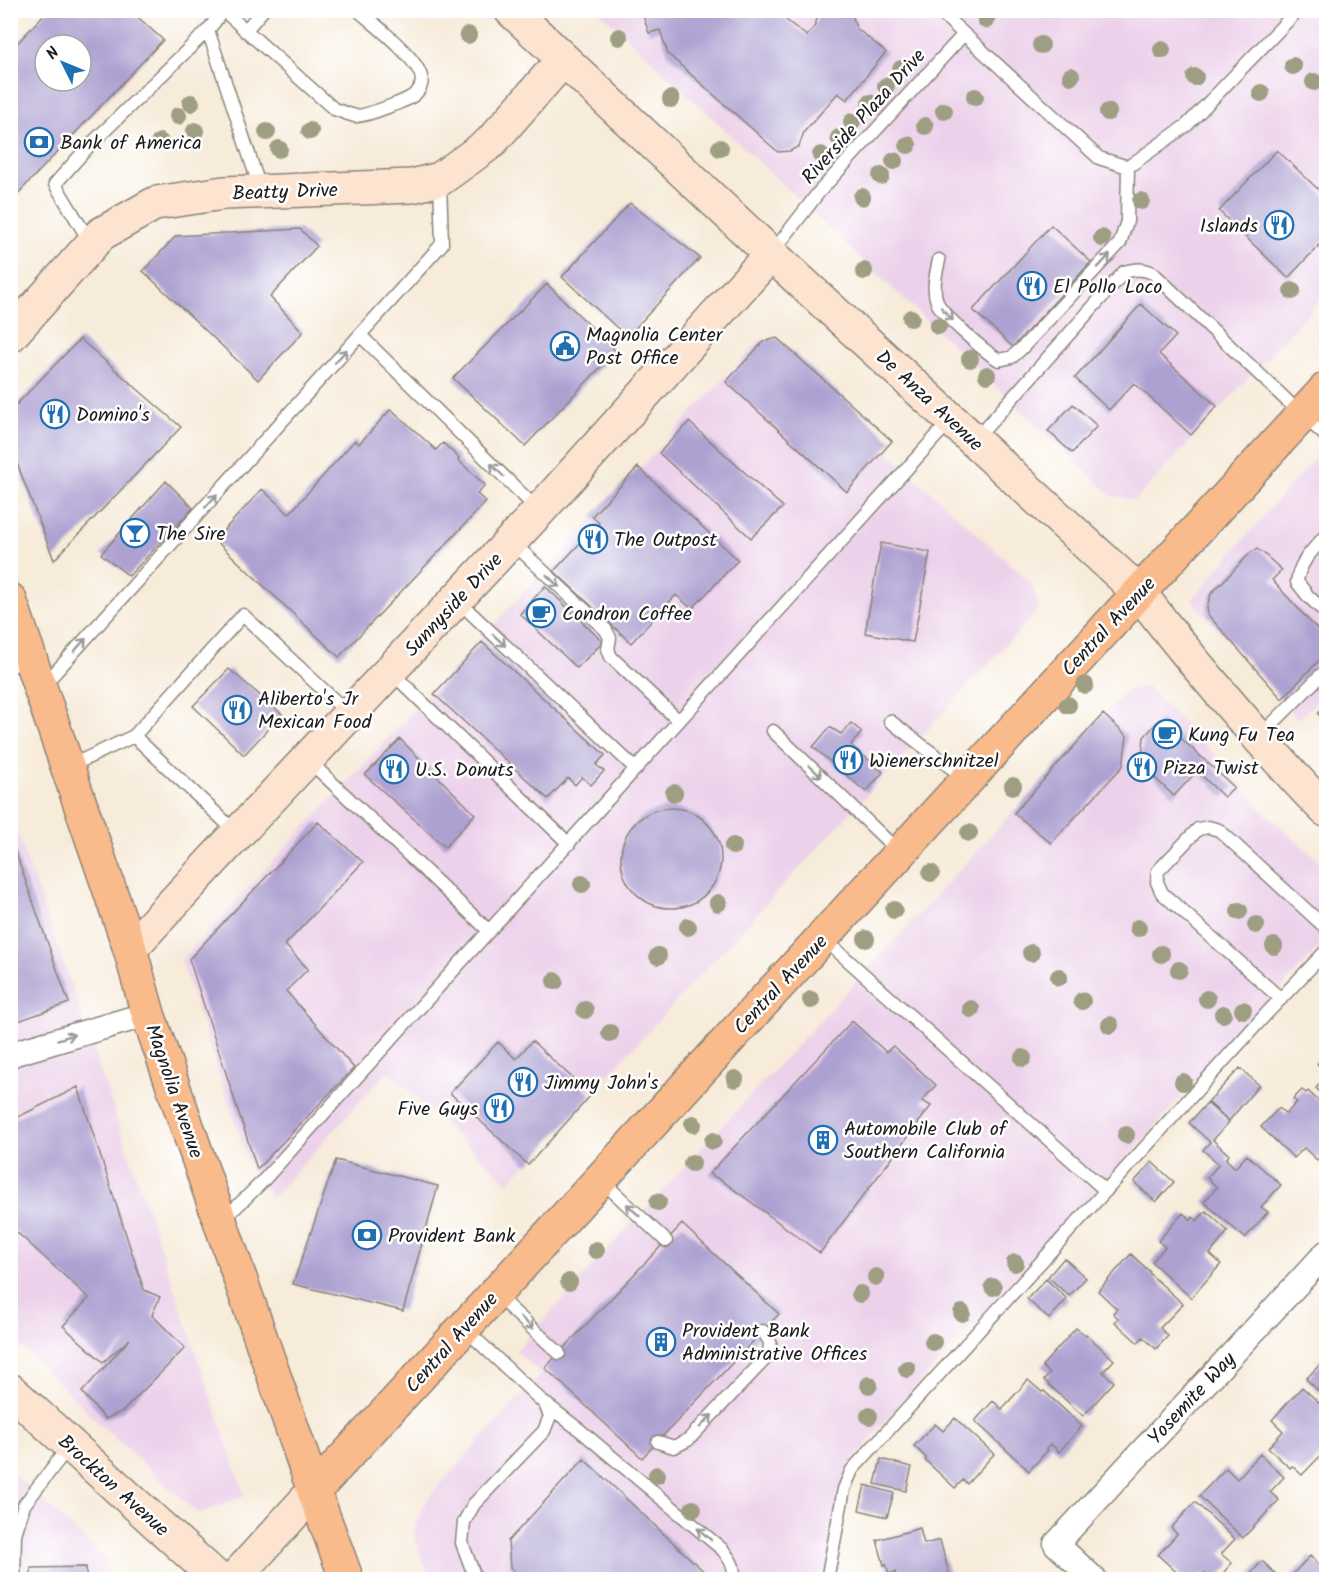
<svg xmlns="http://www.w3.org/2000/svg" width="1337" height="1590" font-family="Kalam,sans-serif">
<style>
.built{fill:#ecd1ea}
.building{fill:#ada1d1;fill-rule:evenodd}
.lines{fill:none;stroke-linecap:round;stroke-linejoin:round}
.lane-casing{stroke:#8a847a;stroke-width:15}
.street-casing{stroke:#8a847a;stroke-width:27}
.secondary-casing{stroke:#8a847a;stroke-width:36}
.primary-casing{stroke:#8a847a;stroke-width:36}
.lane{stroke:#fff;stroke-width:12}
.street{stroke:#fff;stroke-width:24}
.secondary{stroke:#fde4d1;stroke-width:33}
.primary{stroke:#fabb8c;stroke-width:33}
.tree{fill:#9e9e82}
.oneway{stroke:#999}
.labels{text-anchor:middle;stroke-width:5;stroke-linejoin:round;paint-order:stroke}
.street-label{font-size:20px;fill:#1c1c1c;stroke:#fff}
.poi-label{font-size:20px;fill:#1c1c1c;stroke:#fff;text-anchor:start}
</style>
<rect width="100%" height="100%" fill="#fff"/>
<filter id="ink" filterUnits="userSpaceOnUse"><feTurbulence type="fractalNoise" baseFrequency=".0167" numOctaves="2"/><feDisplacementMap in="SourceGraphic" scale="12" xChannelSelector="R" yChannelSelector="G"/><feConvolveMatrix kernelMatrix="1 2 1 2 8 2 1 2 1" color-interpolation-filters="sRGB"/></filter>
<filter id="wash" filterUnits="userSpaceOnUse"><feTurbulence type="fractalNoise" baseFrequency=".008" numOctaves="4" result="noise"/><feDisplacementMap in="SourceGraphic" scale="24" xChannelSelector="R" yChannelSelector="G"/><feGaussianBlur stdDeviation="1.35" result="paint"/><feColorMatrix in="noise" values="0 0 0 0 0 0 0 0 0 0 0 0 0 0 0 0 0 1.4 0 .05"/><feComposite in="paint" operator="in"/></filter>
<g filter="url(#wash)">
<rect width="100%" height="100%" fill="#f7ebd9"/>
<path class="built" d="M599,11h727v283l-191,207 -23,-5z
M762,338l269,245 8,26 -531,574 -120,-112 -116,127 -21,-28 -70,-210z
M1326,446v245l-27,29 -107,-120 70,-82z
M1147,687l67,67 52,60 60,53v73l-435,474 -44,54 -22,111h-395l-17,-45 13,-34 115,-126 -25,-23 117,-129 493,-532z
M10,812l69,196 166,488 -47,18 -96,-88 -91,-90z
M10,1470l98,92 -1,17h-96z"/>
<g id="blocks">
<path class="building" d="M48,10h82l33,30 -153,162v-151zM45,45h36v36h-36z
M641,10h132l34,26 8,-10 3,-11 7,-5h20l8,7 3,11 30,24 -39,48 -9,-7 -34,39 -5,14 -9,5 -12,1 -110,-98 -8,-24 -11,3z
M1277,150l49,47v41l-38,40 -69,-67z
M630,203l70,55 -73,79 -65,-60z
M1051,225l40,37 -78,85 -40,-37z
M300,229l17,17 -47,51 33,35 -45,48 -115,-109 33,-35z
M547,284l69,67 -91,95 -72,-68z
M1141,304l35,32 -17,18 58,52 -26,29 -57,-52 -25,27 -34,-32z
M777,338l115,103 -45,51 -121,-110 37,-40z
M80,339l101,88 -127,133 -44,-115v-34z
M1073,404l24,22 -25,27 -24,-22z
M391,409l45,41 7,-7 16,15 -1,2 27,25 -8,9 9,8 -147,155 -124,-117 47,-51 27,25 66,-74 4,4z
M689,422l94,85 -32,31 -92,-85z
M638,467l100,93 -46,49 -16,-14 -45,48 -77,-72 45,-48 -7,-7z
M166,481l27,27 -64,68 -28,-22z
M881,543l49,9 -17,90 -48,-9z
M1257,549l6,4 19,17 -10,10 54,59v14l-44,46 -74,-84 -1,-8 4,-13 40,-42z
M545,586l58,56 -26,26 -57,-54z
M482,642l123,113 -9,10 8,6 -13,14 -9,-8 -7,8 -7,-7 -20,21 -114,-105z
M229,669l53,45 -38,41 -51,-49z
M1326,704v18l-8,-8z
M1103,714l24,22 -4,30 -72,77 -37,-30z
M1160,719l74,68 -10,10 -27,-26 -23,25 -33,-31 3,-28z
M851,723l11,9 -11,13 32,27 -17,20 -53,-45 17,-20 11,7z
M400,739l75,75 -30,33 -80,-72z
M621 858a50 50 0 1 1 100 0a50 50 0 1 1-100 0Z
M318,822l45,40 -78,83 23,24 -22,22 68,77 -97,101 -68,-210z
M10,837l59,166 -59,21z
M852,1021l34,31 7,-6 43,39 -14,16 9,5 -111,147 -99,-73 -12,-6z
M532,1041l59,54 -63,70 -78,-72 48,-51 18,17z
M1326,1052v20l-9,-8z
M1240,1068l19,17 -30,36 -21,-19z
M1326,1076v22l-10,-10z
M78,1087l66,203 16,7 -8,18 33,33 -62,63 -18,8 -23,-27 48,-53 -27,23 -40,-36 26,-28 -79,-72v-105z
M1302,1090l4,3 2,-2 18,17v41l-9,11 -13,-12 -10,10 -33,-31 18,-19 7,6 11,-12 -4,-3z
M1207,1103l22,19 -16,18 16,15 -3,4 9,9 12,-13 34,30 -20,22 7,5 -23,26 -41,-36 13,-15 -10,-9 12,-14 -16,-14 7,-8 -21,-19z
M336,1160l102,26 -35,125 -110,-27z
M1152,1162l22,20 -18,20 -22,-20z
M1206,1211l22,20 -18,23 11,10 -30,34 -39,-36 13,-15 -7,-6 25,-28 8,7 2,-3 4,4z
M682,1224l97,90 -137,144 -97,-90z
M1131,1254l19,18 -1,1 34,31 -23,24 8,8 -12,13 -13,-12 -5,6 -23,-21 3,-4 -5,-5 4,-4 -19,-18z
M1064,1258l22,20 -17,18 -21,-19z
M1046,1279l21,20 -18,20 -22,-20z
M1076,1328l9,7 1,-1 28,26 -11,12 11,10 -31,34 -39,-36 6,-6 -8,-8z
M1326,1358v40l-20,-19z
M1028,1380l14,12 2,-1 38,35 -23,26 -8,-8 -5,5 2,1 -19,21 -54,-50 18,-20 9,8z
M1302,1387l24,22v41l-24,25 -10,-9 -2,2 -22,-20 15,-17 -11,-11z
M955,1418l39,36 -27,30 -4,-4 -8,8 -30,-28 1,-2 -12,-12 21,-22 8,7z
M1260,1454l24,23 -14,15 9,8 -36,38 -44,-42 27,-28 11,11z
M584,1459l129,121h-190l-13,-13 -2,-26z
M881,1459l31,8 -6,24 -31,-7z
M865,1485l29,8 -7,24 -28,-7z
M1195,1502l40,37 -14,15 11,9 -15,17h-6l-7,-7 -6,7h-13l-27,-25 19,-21 -6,-6z
M920,1528l4,16 16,-4 10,38 -7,2h-46l-2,-8 -6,2 -3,-10 -2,1 -7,-25z
M1310,1556l16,15v9h-31l-4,-4z
M1262,1561l20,19h-37z
M86,1567v13h-55v-12z"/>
</g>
</g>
<g filter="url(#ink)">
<use href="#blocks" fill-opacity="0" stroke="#8a847a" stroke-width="1.5"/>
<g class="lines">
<g class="lane-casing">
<path id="lane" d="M223,10l111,99c7,2 15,6 22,7 10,0 31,-9 40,-12 9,-4 22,-8 25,-19 8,-20 -49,-62 -63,-75
M208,30l53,161
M245,31l18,-21
M964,34l135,124 29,9 59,-42 111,-115
M90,242l-35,-58 33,-37 120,-117 8,-10 6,-10
M772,253l47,-61 145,-158 -26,-24
M939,260c-3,14 -7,28 -2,42 5,13 48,50 62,58l13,-3 10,-9 98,-105 7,-22 1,-54
M360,335l178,175
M975,440l149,-168c11,-3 18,-4 29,1l149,142 24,21
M1326,535c-12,14 -27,27 -29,47l11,14 18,17
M512,542l94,88 4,8 -2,11 3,8 68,64
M457,600l179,169
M10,667l19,-10
M390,671l179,173
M43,686l399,-442 -2,-63
M890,721l76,58
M773,731l127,122
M134,736l104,98
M1260,736l66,-66
M308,760l181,171
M68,767l66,-31 109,-121 105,98
M823,938l283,253
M1281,999l-119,-106 -5,-11 1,-11 40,-42 10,-2 11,3 107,98
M601,1180l65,61
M223,1220l39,-38 688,-761
M496,1295l63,58
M464,1328l81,76 5,12 -6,15 -70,73 -10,18 -2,21 14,37
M546,1404l35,27 142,119c7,10 14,17 9,30
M658,1442l16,5 14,-7 81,-85 1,-13 -7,-11
M14,1580l1,-46 9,-29 46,-60
M827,1580l17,-91 8,-19 416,-458 58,-61"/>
</g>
<g class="street-casing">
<path id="street" d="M10,1056l5,-3 133,-39
M1095,1580l-39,-36 270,-291"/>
</g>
<g class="secondary-casing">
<path id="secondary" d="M511,10l260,244 368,338c38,51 79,99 121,147 22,24 43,49 66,71
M10,336l91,-102 55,-31 68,-10 188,-7 28,-7 50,-36 73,-83
M130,949l409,-438 232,-257
M10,1390l209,190
M233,1580l81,-89"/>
</g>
<g class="primary-casing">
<path id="primary" d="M10,600l120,349 18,65 166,477 33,89
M314,1491l1012,-1102"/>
</g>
<use href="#lane" class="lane"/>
<use href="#street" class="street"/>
<use href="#secondary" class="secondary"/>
<use href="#primary" class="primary"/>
</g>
<g class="tree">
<circle cx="986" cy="20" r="9"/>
<circle cx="468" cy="35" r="9"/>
<circle cx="619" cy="37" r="9"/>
<circle cx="1041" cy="45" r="9"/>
<circle cx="1162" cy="50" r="9"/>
<circle cx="1293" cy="66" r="9"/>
<circle cx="901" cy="69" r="9"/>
<circle cx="1071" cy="76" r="9"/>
<circle cx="1195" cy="77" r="9"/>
<circle cx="1314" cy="82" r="9"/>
<circle cx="886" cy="86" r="9"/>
<circle cx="1261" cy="93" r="9"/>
<circle cx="975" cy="97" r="9"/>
<circle cx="671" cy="99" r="9"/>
<circle cx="191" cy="103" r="9"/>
<circle cx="870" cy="103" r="9"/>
<circle cx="944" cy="111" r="9"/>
<circle cx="1108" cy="112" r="9"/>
<circle cx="178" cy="116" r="9"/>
<circle cx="852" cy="122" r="9"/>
<circle cx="925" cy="126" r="9"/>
<circle cx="195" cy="131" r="9"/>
<circle cx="310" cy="131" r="9"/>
<circle cx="267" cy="132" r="9"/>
<circle cx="839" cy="138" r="9"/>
<circle cx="160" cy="142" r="9"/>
<circle cx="908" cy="145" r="9"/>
<circle cx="720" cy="148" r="9"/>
<circle cx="279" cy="149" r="9"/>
<circle cx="821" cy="155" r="9"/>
<circle cx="894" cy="161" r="9"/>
<circle cx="881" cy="176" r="9"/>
<circle cx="862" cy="197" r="9"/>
<circle cx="1141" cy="201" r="9"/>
<circle cx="1102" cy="238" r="9"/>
<circle cx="864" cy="271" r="9"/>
<circle cx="1292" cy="291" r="9"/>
<circle cx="911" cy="318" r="9"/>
<circle cx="938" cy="326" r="9"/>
<circle cx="970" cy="359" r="9"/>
<circle cx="987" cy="375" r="9"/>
<circle cx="1085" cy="685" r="9"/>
<circle cx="1068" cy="705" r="9"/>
<circle cx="1013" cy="786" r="9"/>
<circle cx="674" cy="793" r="9"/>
<circle cx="969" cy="833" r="9"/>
<circle cx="733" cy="846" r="9"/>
<circle cx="931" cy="873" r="9"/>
<circle cx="582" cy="884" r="9"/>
<circle cx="718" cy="903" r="9"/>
<circle cx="894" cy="910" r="9"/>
<circle cx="1239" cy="911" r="9"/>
<circle cx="1256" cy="925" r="9"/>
<circle cx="688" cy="927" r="9"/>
<circle cx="1138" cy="928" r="9"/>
<circle cx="866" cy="939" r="9"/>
<circle cx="1274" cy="946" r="9"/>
<circle cx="1031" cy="953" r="9"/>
<circle cx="1161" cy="954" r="9"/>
<circle cx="658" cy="956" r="9"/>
<circle cx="1179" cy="970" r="9"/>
<circle cx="1059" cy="977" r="9"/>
<circle cx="555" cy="981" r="9"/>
<circle cx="1207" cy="999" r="9"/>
<circle cx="811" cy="1000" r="9"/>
<circle cx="1082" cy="1001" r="9"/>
<circle cx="971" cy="1009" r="9"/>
<circle cx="585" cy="1010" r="9"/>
<circle cx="1243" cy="1010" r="9"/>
<circle cx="1223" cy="1014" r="9"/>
<circle cx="1110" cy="1025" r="9"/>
<circle cx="610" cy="1033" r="9"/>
<circle cx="1023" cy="1058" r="9"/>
<circle cx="735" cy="1079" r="9"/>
<circle cx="1183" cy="1082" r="9"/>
<circle cx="693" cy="1124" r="9"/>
<circle cx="1126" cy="1135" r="9"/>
<circle cx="713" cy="1141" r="9"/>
<circle cx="692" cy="1163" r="9"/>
<circle cx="658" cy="1202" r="9"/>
<circle cx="596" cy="1250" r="9"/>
<circle cx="1015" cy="1263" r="9"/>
<circle cx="876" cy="1277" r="9"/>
<circle cx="569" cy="1282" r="9"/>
<circle cx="993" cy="1287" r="9"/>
<circle cx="860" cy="1294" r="9"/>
<circle cx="962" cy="1313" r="9"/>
<circle cx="933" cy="1342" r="9"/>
<circle cx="907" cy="1369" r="9"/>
<circle cx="869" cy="1385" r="9"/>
<circle cx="869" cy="1416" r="9"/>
<circle cx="657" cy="1475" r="9"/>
<circle cx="693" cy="1509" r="9"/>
</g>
<defs><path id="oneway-shaft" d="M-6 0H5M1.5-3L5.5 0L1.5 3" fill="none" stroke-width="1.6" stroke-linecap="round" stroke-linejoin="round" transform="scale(1.5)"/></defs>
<g class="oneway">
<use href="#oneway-shaft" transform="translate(1104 261) rotate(-47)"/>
<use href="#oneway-shaft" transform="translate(947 314) rotate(48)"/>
<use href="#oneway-shaft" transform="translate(341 356) rotate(-48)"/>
<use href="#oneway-shaft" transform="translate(497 470) rotate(-136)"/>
<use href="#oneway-shaft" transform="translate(211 501) rotate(-48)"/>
<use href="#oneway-shaft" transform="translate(553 581) rotate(43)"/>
<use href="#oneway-shaft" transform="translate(499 640) rotate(43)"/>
<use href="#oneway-shaft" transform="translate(80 645) rotate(-48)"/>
<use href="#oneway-shaft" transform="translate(815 771) rotate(44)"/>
<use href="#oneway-shaft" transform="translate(66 1037) rotate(-17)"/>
<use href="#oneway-shaft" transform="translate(633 1210) rotate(-137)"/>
<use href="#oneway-shaft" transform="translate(527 1323) rotate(43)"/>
<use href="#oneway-shaft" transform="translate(706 1421) rotate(-46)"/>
<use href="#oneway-shaft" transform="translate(704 1534) rotate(-140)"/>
</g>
</g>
<defs>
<g id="bank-ring" transform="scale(1.5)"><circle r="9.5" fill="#fff" stroke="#1f6fb2" stroke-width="1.5"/><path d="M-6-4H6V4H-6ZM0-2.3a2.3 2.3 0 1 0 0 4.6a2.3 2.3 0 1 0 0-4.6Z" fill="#1f6fb2"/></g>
<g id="restaurant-ring" transform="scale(1.5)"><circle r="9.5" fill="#fff" stroke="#1f6fb2" stroke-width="1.5"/><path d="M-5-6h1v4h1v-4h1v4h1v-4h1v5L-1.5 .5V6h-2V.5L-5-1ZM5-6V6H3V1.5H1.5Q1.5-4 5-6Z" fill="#1f6fb2"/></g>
<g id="civic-ring" transform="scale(1.5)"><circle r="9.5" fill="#fff" stroke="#1f6fb2" stroke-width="1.5"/><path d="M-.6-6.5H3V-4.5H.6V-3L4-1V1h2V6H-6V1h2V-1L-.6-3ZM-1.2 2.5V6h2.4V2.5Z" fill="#1f6fb2"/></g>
<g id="bar-ring" transform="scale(1.5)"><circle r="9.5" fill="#fff" stroke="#1f6fb2" stroke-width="1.5"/><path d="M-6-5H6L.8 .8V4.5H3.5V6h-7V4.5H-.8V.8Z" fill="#1f6fb2"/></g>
<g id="cafe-ring" transform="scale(1.5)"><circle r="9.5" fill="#fff" stroke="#1f6fb2" stroke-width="1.5"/><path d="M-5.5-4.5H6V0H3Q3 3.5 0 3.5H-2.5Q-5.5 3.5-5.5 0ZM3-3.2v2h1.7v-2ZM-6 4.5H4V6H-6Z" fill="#1f6fb2"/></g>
<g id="building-ring" transform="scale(1.5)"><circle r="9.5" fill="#fff" stroke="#1f6fb2" stroke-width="1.5"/><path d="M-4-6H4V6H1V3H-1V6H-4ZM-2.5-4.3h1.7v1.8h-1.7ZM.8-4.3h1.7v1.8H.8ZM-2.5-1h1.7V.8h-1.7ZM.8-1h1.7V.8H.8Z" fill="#1f6fb2"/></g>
</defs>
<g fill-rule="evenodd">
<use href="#bank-ring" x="39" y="142"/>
<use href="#restaurant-ring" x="1279" y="225"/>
<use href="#restaurant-ring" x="1032" y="286"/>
<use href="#civic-ring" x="565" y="346"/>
<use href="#restaurant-ring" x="55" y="414"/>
<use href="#bar-ring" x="135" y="533"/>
<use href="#restaurant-ring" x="593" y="539"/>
<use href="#cafe-ring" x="541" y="613"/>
<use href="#restaurant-ring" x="237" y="710"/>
<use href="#cafe-ring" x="1167" y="734"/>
<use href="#restaurant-ring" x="848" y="760"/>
<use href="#restaurant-ring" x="1142" y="767"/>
<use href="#restaurant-ring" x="394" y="769"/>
<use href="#restaurant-ring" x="523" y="1082"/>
<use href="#restaurant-ring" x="499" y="1108"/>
<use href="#building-ring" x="823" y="1140"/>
<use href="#bank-ring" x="367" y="1235"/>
<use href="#building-ring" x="661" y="1342"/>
</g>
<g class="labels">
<g class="street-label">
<text transform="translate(863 116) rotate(-48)" y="7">Riverside Plaza Drive</text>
<text transform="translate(285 191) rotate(-2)" y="7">Beatty Drive</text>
<text transform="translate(930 400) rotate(43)" y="7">De Anza Avenue</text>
<text transform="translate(453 604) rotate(-47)" y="7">Sunnyside Drive</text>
<text transform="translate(1108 626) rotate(-47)" y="7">Central Avenue</text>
<text transform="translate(780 984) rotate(-47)" y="7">Central Avenue</text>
<text transform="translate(175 1091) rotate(71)" y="7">Magnolia Avenue</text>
<text transform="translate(451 1342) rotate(-48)" y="7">Central Avenue</text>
<text transform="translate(1191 1398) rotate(-47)" y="7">Yosemite Way</text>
<text transform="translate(114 1485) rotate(42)" y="7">Brockton Avenue</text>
</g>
<g class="poi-label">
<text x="60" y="149">Bank of America</text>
<text x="1258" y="232" text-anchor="end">Islands</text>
<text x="1053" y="293">El Pollo Loco</text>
<text x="586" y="341">Magnolia Center<tspan x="586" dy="23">Post Office</tspan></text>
<text x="76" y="421">Domino's</text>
<text x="156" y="540">The Sire</text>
<text x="614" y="546">The Outpost</text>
<text x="562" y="620">Condron Coffee</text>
<text x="258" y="705">Aliberto's Jr<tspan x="258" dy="23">Mexican Food</tspan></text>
<text x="1188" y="741">Kung Fu Tea</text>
<text x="869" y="767">Wienerschnitzel</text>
<text x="1163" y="774">Pizza Twist</text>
<text x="415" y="776">U.S. Donuts</text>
<text x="544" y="1089">Jimmy John's</text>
<text x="478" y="1115" text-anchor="end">Five Guys</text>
<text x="844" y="1135">Automobile Club of<tspan x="844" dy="23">Southern California</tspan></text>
<text x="388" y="1242">Provident Bank</text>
<text x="682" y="1337">Provident Bank<tspan x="682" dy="23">Administrative Offices</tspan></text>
</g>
</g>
<rect width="1337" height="1590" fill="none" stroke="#fff" stroke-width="36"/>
<g transform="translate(63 63) rotate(313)"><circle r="28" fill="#ffffff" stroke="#a4a4a4" stroke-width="1.5"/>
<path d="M0-4.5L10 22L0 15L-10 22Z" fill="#1f6fb2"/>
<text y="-9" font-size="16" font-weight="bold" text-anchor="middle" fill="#1c1c1c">N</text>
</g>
</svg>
